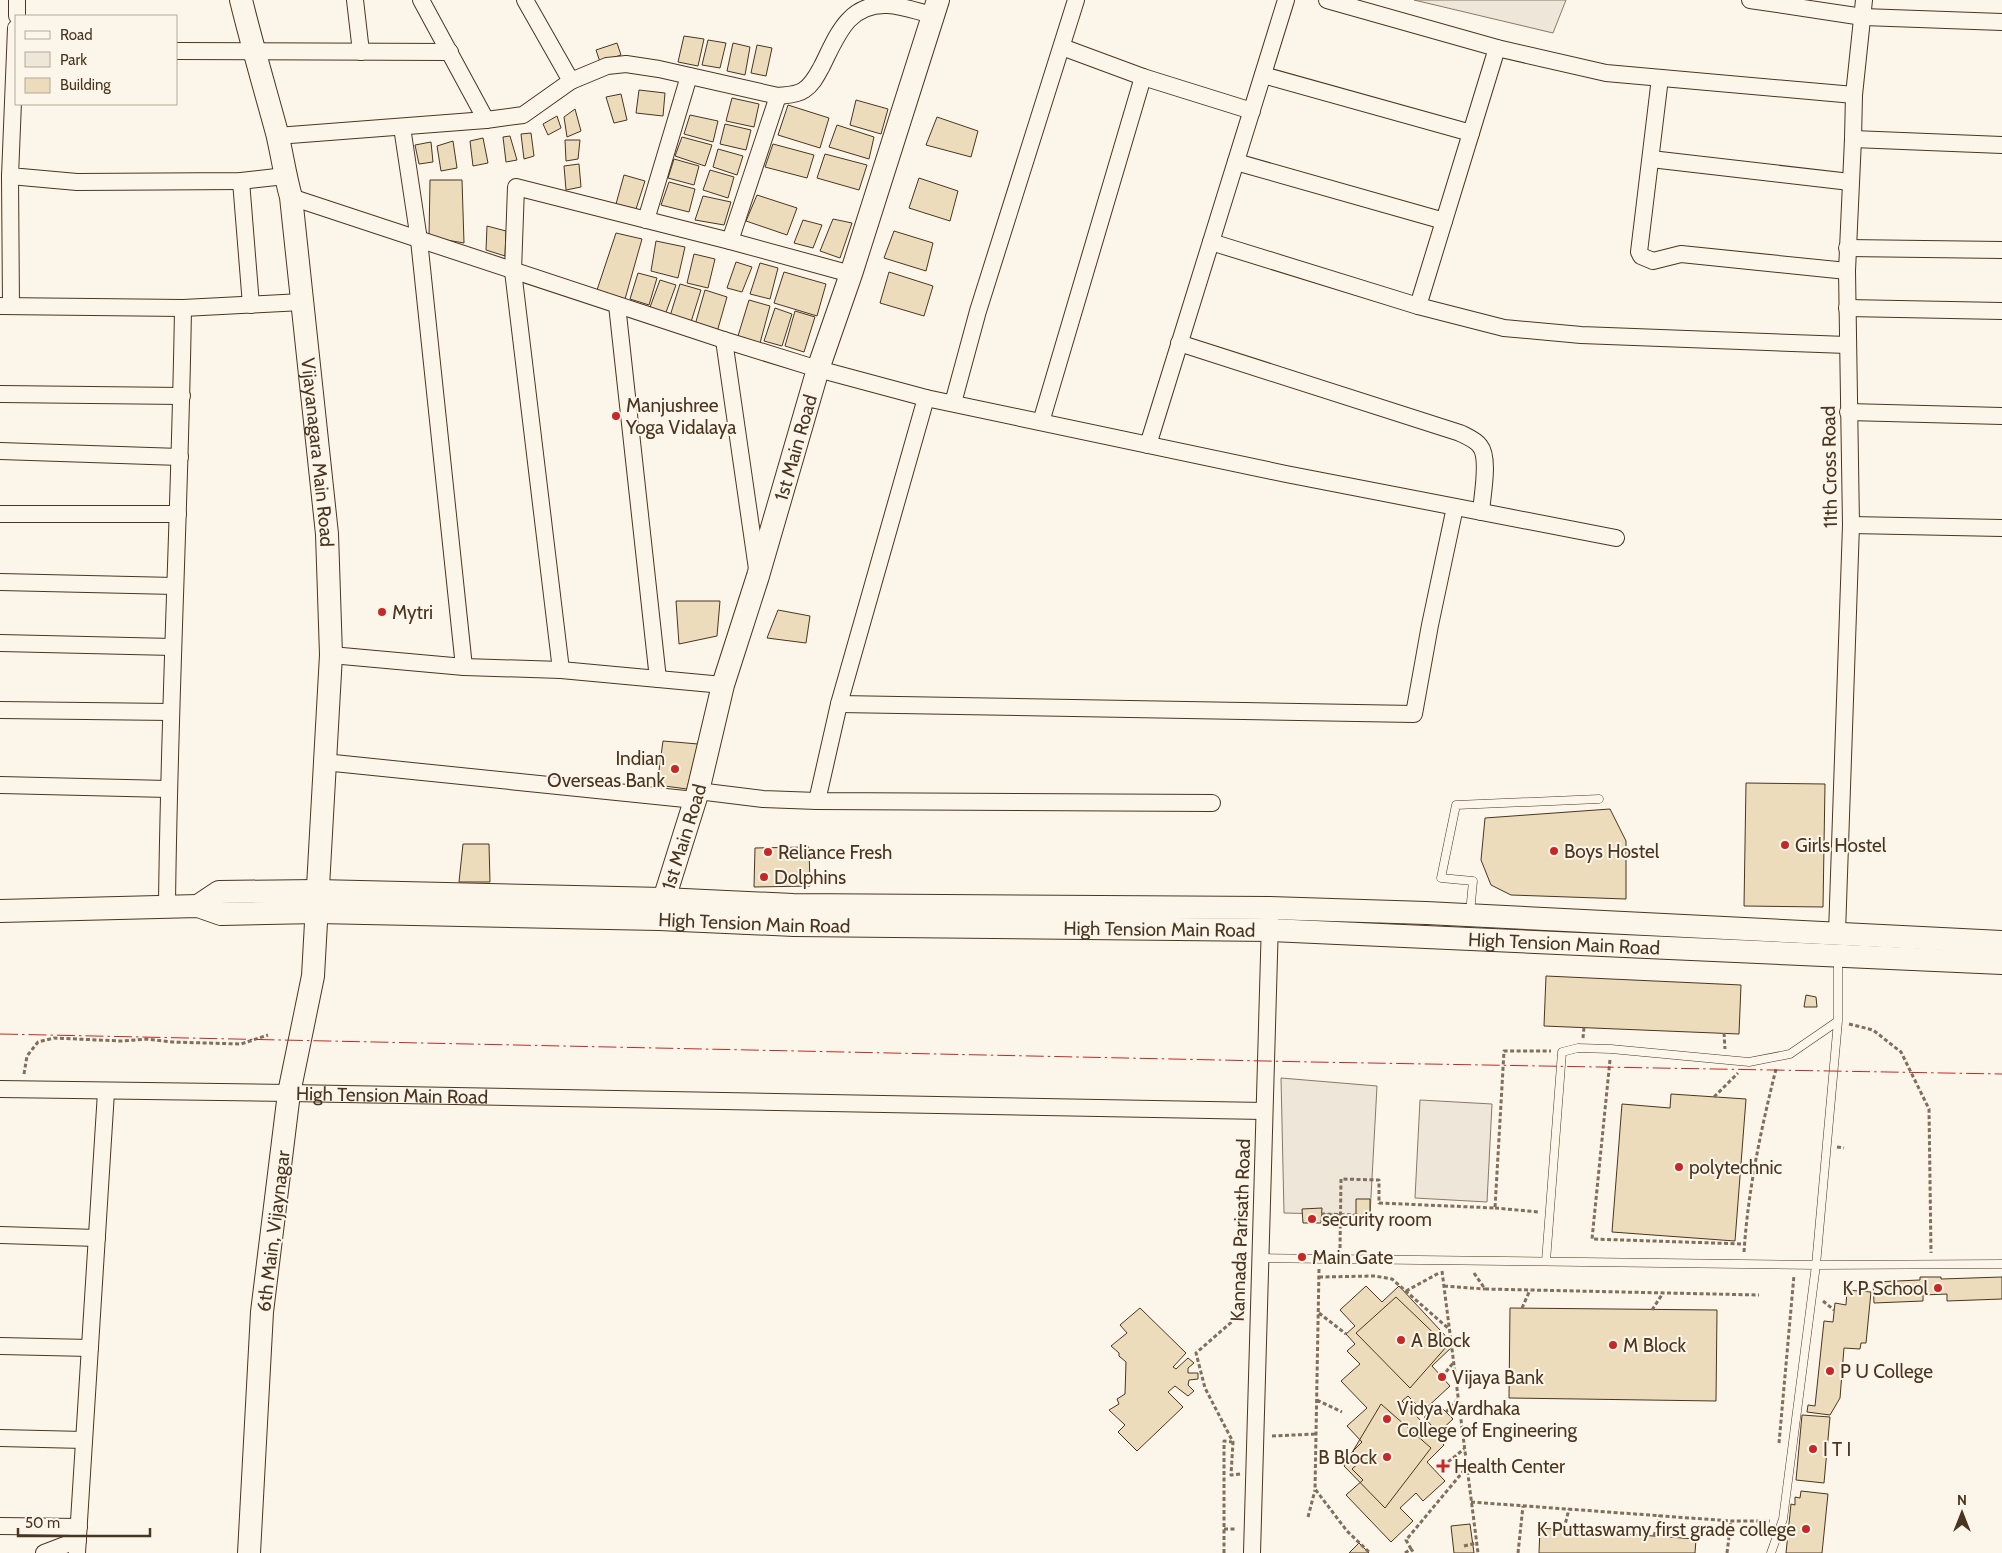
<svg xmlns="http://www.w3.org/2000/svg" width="2002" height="1553" font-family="Cabin,sans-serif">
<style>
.green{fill:#ede6d9;stroke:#887966}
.building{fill:#ecdcbc;stroke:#4a3520}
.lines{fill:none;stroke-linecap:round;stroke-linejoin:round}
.lane-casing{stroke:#4a3520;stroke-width:9}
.street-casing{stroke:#4a3520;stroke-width:18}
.secondary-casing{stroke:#4a3520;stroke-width:24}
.path{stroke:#7f6f5c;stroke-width:3;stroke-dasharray:4 2.5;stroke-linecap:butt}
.lane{stroke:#fbf6e9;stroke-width:8}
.street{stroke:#fbf6e9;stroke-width:16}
.secondary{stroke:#fbf6e9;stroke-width:22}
.power{stroke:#c62828;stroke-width:1;stroke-dasharray:18 4 2.5 4;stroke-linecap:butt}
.poi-dot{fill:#c62828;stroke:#fbf6e9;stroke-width:2}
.labels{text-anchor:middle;stroke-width:4;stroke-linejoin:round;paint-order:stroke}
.poi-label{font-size:19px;fill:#4a3520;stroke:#fbf6e9;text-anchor:start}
.street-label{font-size:19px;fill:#4a3520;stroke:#fbf6e9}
</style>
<rect width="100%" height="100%" fill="#fbf6e9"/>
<path class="green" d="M1414,0h152l-13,33z
M1281,1078l96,8 -7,129 -86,-2z
M1420,1100l72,4 -5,98 -72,-4z"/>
<path class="building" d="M684,36l20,3 -6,27 -20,-4z
M708,40l18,3 -6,25 -18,-3z
M617,43l4,12 -21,7 -4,-12z
M733,43l17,4 -5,28 -18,-4z
M757,45l15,3 -6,28 -15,-3z
M639,90l26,3 -2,23 -27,-3z
M621,94l6,26 -13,3 -8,-26z
M732,98l27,6 -5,23 -28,-6z
M856,100l32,9 -7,25 -31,-9z
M788,105l41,13 -9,30 -42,-13z
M575,109l6,22 -14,6 -3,-20z
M690,115l28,6 -5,21 -29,-8z
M557,116l4,12 -13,7 -5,-11z
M937,117l41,14 -7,26 -45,-12z
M725,124l26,6 -5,20 -26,-6z
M837,125l37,12 -5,22 -40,-12z
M531,133l3,23 -10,3 -3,-25z
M510,136l7,24 -11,2 -3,-25z
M682,137l30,8 -7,21 -30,-10z
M483,138l5,25 -15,3 -3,-25z
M565,140h15l-2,19 -12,2z
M453,141l4,27 -16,3 -4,-25z
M431,142l2,20 -14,2 -4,-19z
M773,144l41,11 -7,23 -42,-11z
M718,149l25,7 -6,19 -24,-8z
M825,154l42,11 -8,25 -42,-12z
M674,159l25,7 -5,19 -26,-7z
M579,164l2,23 -15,3 -2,-24z
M710,170l24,7 -6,21 -25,-8z
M624,175l21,6 -9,28 -20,-5z
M919,178l39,13 -8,30 -41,-13z
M430,180h32l2,63 -35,-6z
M669,182l26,7 -6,23 -28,-7z
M757,195l40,13 -10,27 -41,-14z
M703,196l28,6 -7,23 -29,-5z
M833,219l19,4 -12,35 -20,-7z
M803,220l19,5 -9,23 -19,-5z
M487,226l19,5 -1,25 -19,-6z
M894,231l39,12 -7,28 -42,-13z
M616,233l26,6 -17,60 -28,-9z
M656,241l29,6 -7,31 -27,-7z
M694,254l21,5 -7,29 -21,-5z
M736,262l16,5 -10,25 -15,-4z
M760,263l18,5 -8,31 -20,-5z
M784,272l42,12 -9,32 -43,-13z
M889,272l44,14 -9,30 -44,-13z
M638,273l19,5 -8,27 -19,-6z
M660,280l16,5 -11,30 -16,-5z
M680,284l21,6 -10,32 -21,-6z
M705,290l22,7 -10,35 -22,-7z
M749,300l21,6 -10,37 -22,-7z
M775,308l17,6 -10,32 -18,-5z
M795,311l20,6 -11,35 -19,-6z
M676,601h44l-3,35 -38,8z
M778,610l32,6 -4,27 -39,-5z
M663,741l35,3 -11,45 -30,-4z
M1746,783l79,1 -2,123 -79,-1z
M1610,809l16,32v58l-115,-4 -20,-10 -10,-25 4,-42z
M463,844h26l1,38h-31z
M809,847l1,39 -56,1 1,-39z
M1546,976l195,9 -2,49 -195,-8z
M1806,995l10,2 1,10h-13z
M1671,1094l75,5 -11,142 -123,-9 10,-128 48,4z
M1356,1199h14v16h-14z
M1322,1208l-1,15h-18l-1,-14z
M1920,1277h21v2l61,-2v22l-55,2v-7l-24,1v6l-49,2 -1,-21 47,-2z
M1366,1286l16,16 17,-16 55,59 -22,21 18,20 -27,25 -15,-15 -6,5 42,44 -17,17 18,19 -22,20 -7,-8 -16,15 13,13 -22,21 -45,-47 17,-15 -11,-11 10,-9 -9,-9 9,-9 -15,-16 20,-18 -26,-27 19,-17 -13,-13 8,-7 -9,-10 9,-8 -15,-16z
M1847,1290l24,2 -5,51h-5l-1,6 -16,-1 -4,50 -10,17 -23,-3 1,-7 7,1 9,-85 9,1 2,-19 11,2z
M1396,1297l51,49 -37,42 -54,-55z
M1140,1308l46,45 -13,14 3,2 12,-11 6,5 -6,5v5h10v6l-9,1 -1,5 6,6 -6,5 -13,-10 -7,6 15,15 -46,44 -19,-19 7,-7 -16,-15 10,-6 -2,-5 8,-5 1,-32 -7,-6v-3l-8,-7 16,-13 -7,-8z
M1510,1308l207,2 -1,91 -207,-3z
M1381,1404l50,44 -46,60 -41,-42z
M1438,1404l15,15 -15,14 -14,-16z
M1802,1415l28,2 -6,66 -28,-3z
M1801,1491l27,3 -6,59h-36l5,-49 4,1v-8l5,1z
M1470,1524l4,29h-20l-3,-27z
M1540,1528l156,11 -1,14h-156z
M1359,1543l10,10h-20z"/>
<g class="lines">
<g class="lane-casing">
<path id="lane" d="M1470,913l3,-32 -32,-3 15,-73 143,-6
M1260,1258l556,7 186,-1
M1546,1261l16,-209 16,-4 33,1 138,13 41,-8 48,-33
M1771,1553l12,-34 33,-254 22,-244v-63"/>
</g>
<g class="street-casing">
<g id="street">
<path d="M355,0l6,52"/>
<path d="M421,0l65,120"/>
<path d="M525,0l46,81"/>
<path d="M1327,0l170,48 109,25 248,22"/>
<path d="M1750,0l113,17 139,5"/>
<path d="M17,16v-16"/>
<path d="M16,28l-6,148 67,6 164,-1 44,-5"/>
<path d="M1062,47l81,30 109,34"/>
<path d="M176,51l274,1"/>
<path d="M1263,75l208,58"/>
<path d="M1660,78l-21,174 2,4 12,5 28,-7 166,17"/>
<path d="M402,127l17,113 45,427"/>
<path d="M277,136l209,-16 37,-5 48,-34 36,-15 19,-2 33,5 119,27c8,-1 19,-1 26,-6 9,-6 13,-15 18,-24 15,-30 26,-63 66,-61 15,1 31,7 45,10"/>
<path d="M1853,139l149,6"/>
<path d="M1651,159l199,23"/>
<path d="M1236,162l208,59"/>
<path d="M10,176l1,130"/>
<path d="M241,181l10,124"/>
<path d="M291,197l433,143 94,29 108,29 360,76 330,64"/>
<path d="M646,220l43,-144"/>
<path d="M730,241l48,-145"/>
<path d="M1211,242l207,64 86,22 77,7 266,10"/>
<path d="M1847,248l155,2"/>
<path d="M617,305l41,374"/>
<path d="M0,306l183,2 119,-6"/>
<path d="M1418,306l79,-258"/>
<path d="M1847,308l155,3"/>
<path d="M724,340l33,229"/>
<path d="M1179,343l281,90c6,3 16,7 20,13 10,12 2,50 1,66"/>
<path d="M0,394l182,2"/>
<path d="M953,403l25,-92 98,-311"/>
<path d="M1848,412l154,4"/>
<path d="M1041,422l102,-345"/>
<path d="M1148,445l138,-445"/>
<path d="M0,451l180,6"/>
<path d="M0,514h178"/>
<path d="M1851,525l151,3"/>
<path d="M0,582l175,4"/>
<path d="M0,643l173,4"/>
<path d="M331,655l133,12 97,3 162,15"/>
<path d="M561,670l-48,-399 3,-84 214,54 121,33"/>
<path d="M839,704l575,10 16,-89 25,-118"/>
<path d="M0,710l171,2"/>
<path d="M324,762l371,38"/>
<path d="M0,785l168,4"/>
<path d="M698,791l65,8 54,2 395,2"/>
<path d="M817,801l22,-97 87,-306"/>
<path d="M167,906c2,-200 13,-399 16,-598"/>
<path d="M1837,933l14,-408 -4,-254 6,-132 1,-44 10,-95"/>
<path id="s1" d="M0,1089l289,4 975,18"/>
<path d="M0,1235l97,3"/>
<path d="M0,1346l90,2"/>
<path d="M0,1438l84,2"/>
<path d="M0,1526l79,1"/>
<path d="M44,1553l34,-13"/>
<path d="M77,1553l29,-461"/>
<path d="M1252,1553l18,-632"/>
</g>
</g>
<g class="secondary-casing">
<g id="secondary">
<path id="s2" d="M241,0c11,45 24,89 36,133 5,21 8,43 14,64l36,337 4,121 -18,321 -24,117 -27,219 -13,241"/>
<path d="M198,906l21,-14 98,-1 346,8 130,6 476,3 157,5 576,29"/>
<path id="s3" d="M0,911l198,-5 23,8 96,-2 342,7 135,6 476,5 732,33"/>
<path id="s4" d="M660,912l38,-121 25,-106 35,-109 60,-207 33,-95 87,-274"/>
</g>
</g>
<path class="path" d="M1849,1024l24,6 28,22 28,57 2,144
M1724,1033l1,16
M1583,1038l1,-11
M1610,1060l-18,179 152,5
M24,1074l3,-18 11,-14 16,-4 67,3 26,-2 25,3 69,2 27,-9
M1714,1097l24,-24
M1837,1147l7,1
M1495,1208l44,4
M1321,1214l37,1
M1340,1248l1,-69 38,1v23l116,5 9,-157h47
M1744,1252c4,-62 17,-123 32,-183
M1319,1269l-4,220 32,42 23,22
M1442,1271l36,282
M1474,1273l11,16 274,6
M1319,1277l56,-1 17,3 57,50
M1444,1286l41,3
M1406,1291l33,-18
M1823,1301l11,9
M1522,1308l8,-18
M1652,1310l11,-17
M1319,1313l27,21
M1442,1377l11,-14
M1317,1400l25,12
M1446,1412l12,-13
M1272,1436l44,-2
M1779,1443l15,-168
M1443,1466l21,-17
M1240,1474l-9,1 2,-33 -28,-54 -9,-35 47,-41
M1471,1502l260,19h39
M1308,1517l7,-27
M1224,1529h13
M1564,1529l5,-20
M1654,1536l6,-21
M1464,1546l12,-3
M1411,1549l-5,-9 60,-72
M1224,1553v-112l8,1
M1405,1553l6,-4 3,4
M1518,1553l5,-47
M1727,1553l4,-32"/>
<use href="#lane" class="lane"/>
<use href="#street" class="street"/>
<use href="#secondary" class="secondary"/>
<path class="power" d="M0,1034l1312,28 690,12"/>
</g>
<g class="poi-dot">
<circle cx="616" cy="416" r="5"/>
<circle cx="382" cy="612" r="5"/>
<circle cx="675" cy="769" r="5"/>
<circle cx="1785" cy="845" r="5"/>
<circle cx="1554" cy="851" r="5"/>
<circle cx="768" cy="852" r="5"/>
<circle cx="764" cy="877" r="5"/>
<circle cx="1679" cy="1167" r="5"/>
<circle cx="1312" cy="1219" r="5"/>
<circle cx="1302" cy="1257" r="5"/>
<circle cx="1938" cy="1288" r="5"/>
<circle cx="1401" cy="1340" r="5"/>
<circle cx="1613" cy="1345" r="5"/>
<circle cx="1830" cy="1371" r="5"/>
<circle cx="1442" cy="1377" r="5"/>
<circle cx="1387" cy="1419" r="5"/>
<circle cx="1813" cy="1449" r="5"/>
<circle cx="1387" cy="1457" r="5"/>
<path d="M1440.5 1458.5h5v5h5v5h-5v5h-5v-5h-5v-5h5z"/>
<circle cx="1806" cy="1529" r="5"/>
</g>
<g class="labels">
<g class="poi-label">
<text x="626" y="412">Manjushree<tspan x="626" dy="22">Yoga Vidalaya</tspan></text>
<text x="392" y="619">Mytri</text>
<text x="665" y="765" text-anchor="end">Indian<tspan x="665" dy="22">Overseas Bank</tspan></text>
<text x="1795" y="852">Girls Hostel</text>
<text x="1564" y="858">Boys Hostel</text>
<text x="778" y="859">Reliance Fresh</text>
<text x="774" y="884">Dolphins</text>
<text x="1689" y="1174">polytechnic</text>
<text x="1322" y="1226">security room</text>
<text x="1312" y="1264">Main Gate</text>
<text x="1928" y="1295" text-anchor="end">K P School</text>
<text x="1411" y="1347">A Block</text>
<text x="1623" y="1352">M Block</text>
<text x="1840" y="1378">P U College</text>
<text x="1452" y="1384">Vijaya Bank</text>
<text x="1397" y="1415">Vidya Vardhaka<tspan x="1397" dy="22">College of Engineering</tspan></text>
<text x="1823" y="1456">I T I</text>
<text x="1377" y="1464" text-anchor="end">B Block</text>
<text x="1454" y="1473">Health Center</text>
<text x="1796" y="1536" text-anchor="end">K Puttaswamy first grade college</text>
</g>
<g class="street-label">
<text dy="7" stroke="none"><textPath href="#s4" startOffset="484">1st Main Road</textPath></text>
<text dy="7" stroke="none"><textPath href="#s2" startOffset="460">Vijayanagara Main Road</textPath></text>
<text transform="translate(1829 467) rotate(-91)" y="7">11th Cross Road</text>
<text dy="7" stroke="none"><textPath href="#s4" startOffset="79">1st Main Road</textPath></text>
<text dy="7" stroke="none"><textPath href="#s3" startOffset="756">High Tension Main Road</textPath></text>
<text dy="7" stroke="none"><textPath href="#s3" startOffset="1161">High Tension Main Road</textPath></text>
<text dy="7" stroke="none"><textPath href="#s3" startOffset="1566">High Tension Main Road</textPath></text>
<text dy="7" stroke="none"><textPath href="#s1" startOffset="392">High Tension Main Road</textPath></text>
<text transform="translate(1240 1230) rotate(-88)" y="7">Kannada Parisath Road</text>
<text transform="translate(273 1231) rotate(-83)" y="7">6th Main, Vijaynagar</text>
</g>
</g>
<rect x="15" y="15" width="162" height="90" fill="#fbf6e9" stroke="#b4a999"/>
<rect x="25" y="31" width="25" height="8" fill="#fbf6e9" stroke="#b4a999"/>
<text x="60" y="40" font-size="15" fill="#4a3520">Road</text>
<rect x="25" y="52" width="25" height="15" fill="#ede6d9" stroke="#b4a999"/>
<text x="60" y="65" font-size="15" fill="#4a3520">Park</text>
<rect x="25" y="78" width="25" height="15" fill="#ecdcbc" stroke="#b4a999"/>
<text x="60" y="90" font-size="15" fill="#4a3520">Building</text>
<g transform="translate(1962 1513)" stroke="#fbf6e9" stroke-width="4" paint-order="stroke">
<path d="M0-4L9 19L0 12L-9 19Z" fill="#4a3520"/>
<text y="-8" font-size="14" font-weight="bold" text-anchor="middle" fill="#4a3520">N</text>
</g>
<path d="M18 1528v8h132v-8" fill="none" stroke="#4a3520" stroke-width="2.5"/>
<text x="25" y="1528" font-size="15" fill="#4a3520" stroke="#fbf6e9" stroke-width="4" paint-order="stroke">50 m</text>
</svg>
